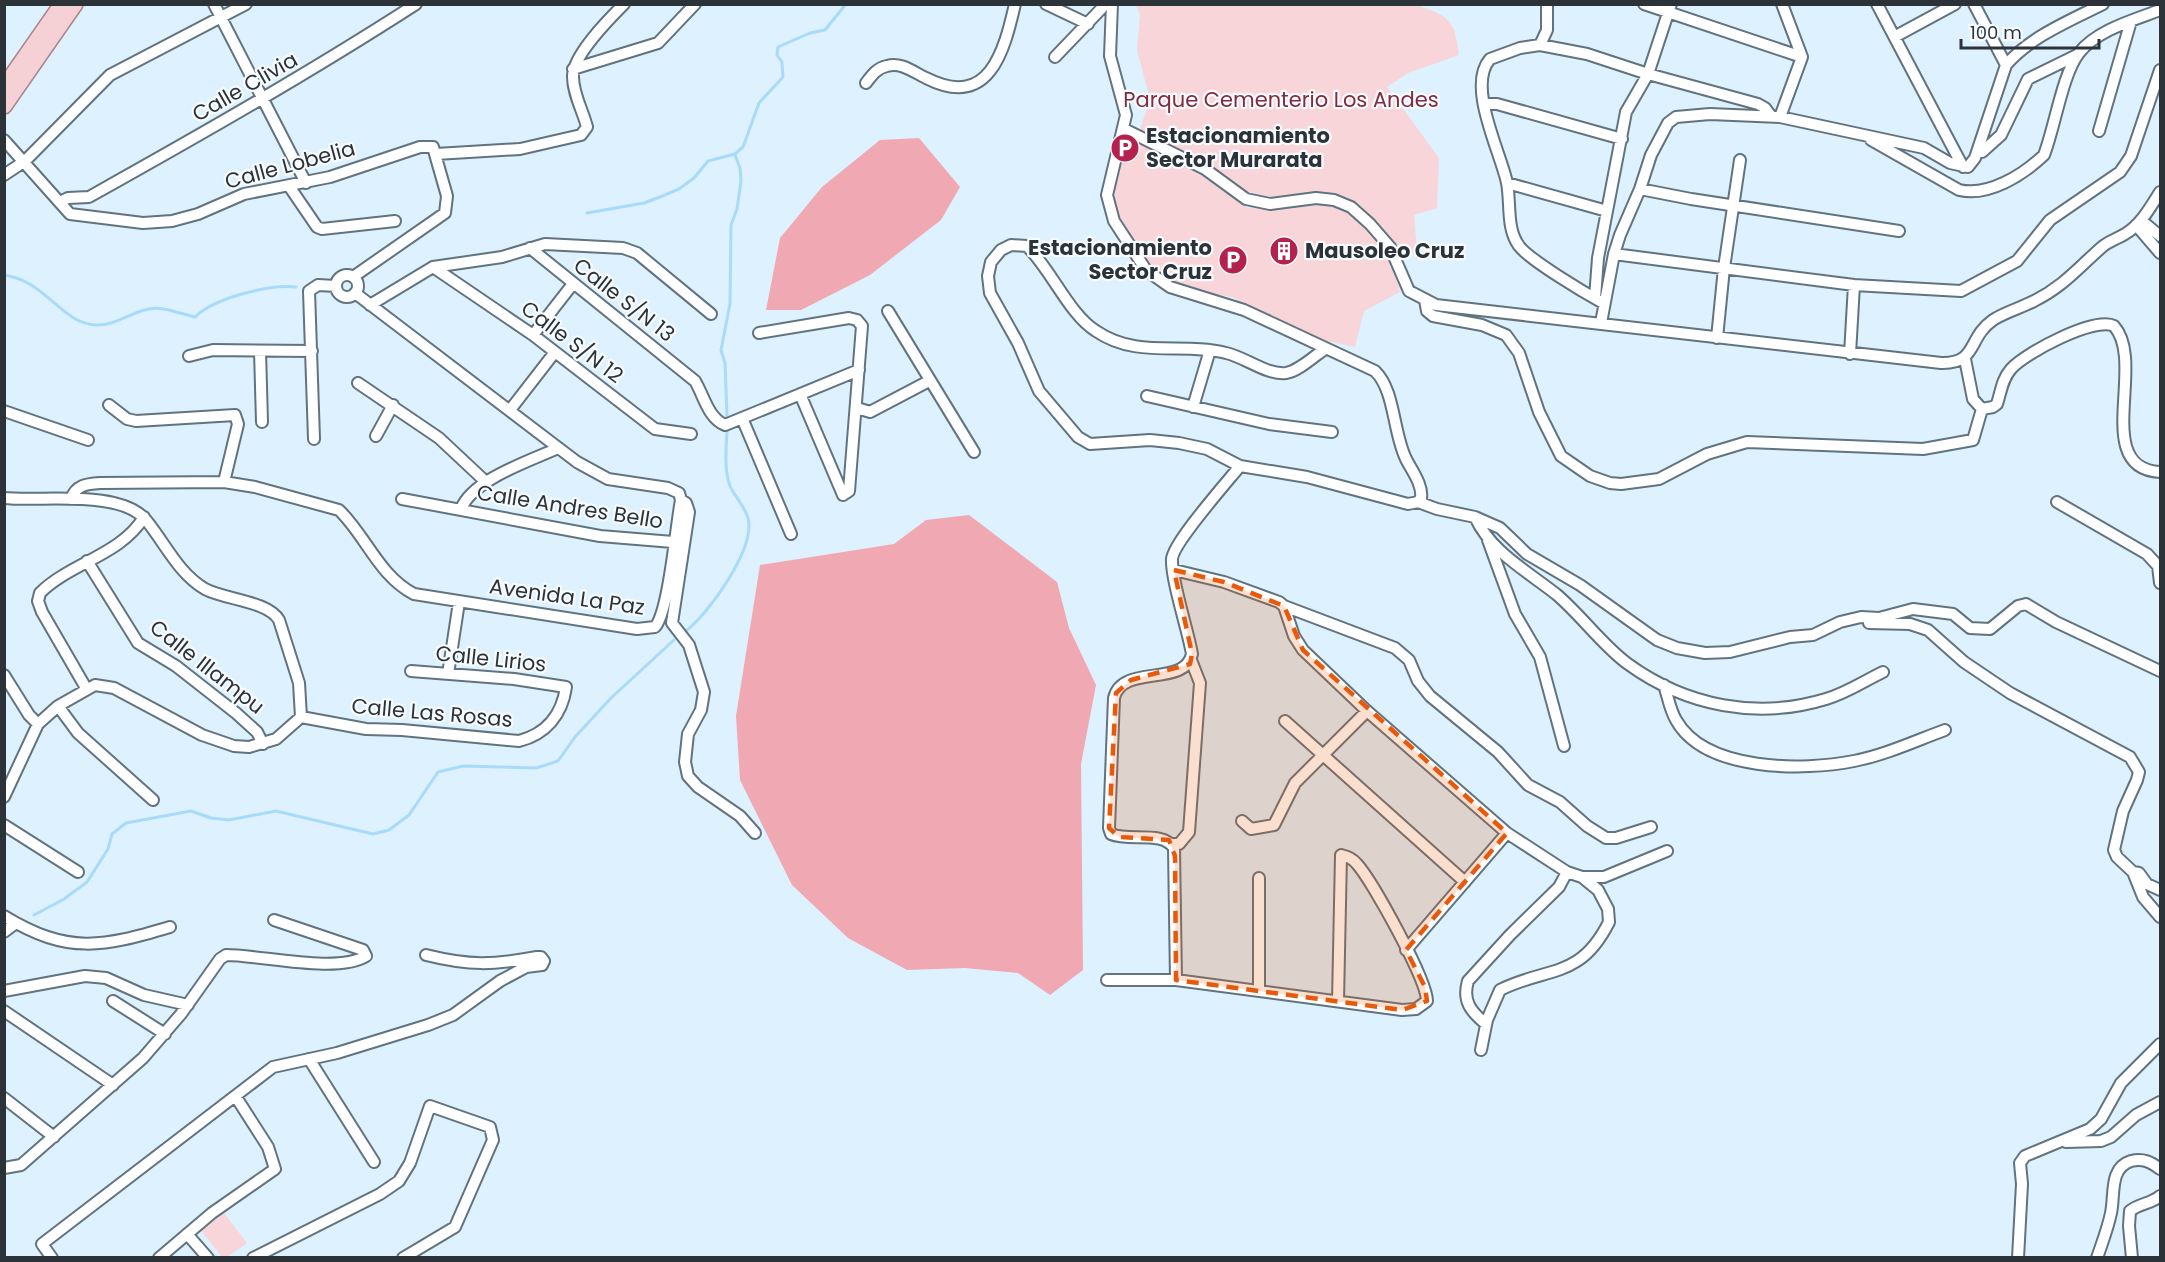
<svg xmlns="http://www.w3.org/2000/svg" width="2165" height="1262" font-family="Poppins,sans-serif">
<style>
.green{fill:#f8d5d9}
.forest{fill:#f0a9b2}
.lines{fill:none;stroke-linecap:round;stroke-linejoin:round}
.stream{stroke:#a8dbfa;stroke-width:3}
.street-casing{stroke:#61737e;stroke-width:14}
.primary-casing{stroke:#aa858c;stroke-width:18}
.street{stroke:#fff;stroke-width:10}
.primary{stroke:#f5d0d5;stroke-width:15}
.marked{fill:#e8590c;fill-opacity:0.2;stroke:#e8590c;stroke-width:4.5;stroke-dasharray:12 8;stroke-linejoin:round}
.labels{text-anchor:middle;stroke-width:4.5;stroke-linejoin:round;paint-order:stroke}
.street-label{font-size:21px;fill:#2b3338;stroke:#f7fbfe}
.park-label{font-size:21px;fill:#7f2c3e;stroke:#f7fbfe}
.poi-label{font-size:21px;font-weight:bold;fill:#2b3338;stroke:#f7fbfe;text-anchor:start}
</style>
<rect width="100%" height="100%" fill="#ddf1fe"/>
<path class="green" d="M1413,4c35,12 41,12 46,51l-51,18 -21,14 52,71 -2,50 -23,7 3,37 -16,2 -39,-47 -15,-9 -35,-5 -40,4 -31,-7 -101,-61 10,-29 -13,-50 3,-35 -4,-10z
M1132,139l63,31 53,38 57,-4 25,1 21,8 38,40 11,39 -36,19 -9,36 -38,-8 -85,-42 -45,-7 -24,-12 -15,-13 -29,-43 -9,-25 8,-39 8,2z
M224,1213l23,30 -20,14h-5l-21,-27z"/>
<path class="forest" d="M919,138l41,49 -19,33 -71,55 -69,35h-35l14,-72 42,-51 58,-47z
M969,515l88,67 12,46 27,57 -15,79 2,206 -33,25 -32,-22 -53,-5 -58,2 -59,-32 -56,-53 -52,-105 -4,-64 24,-151 134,-21 32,-24z"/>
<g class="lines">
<path class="stream" d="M587,213l57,-10 16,-6 19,-8 15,-11 14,-17 27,-7 8,-7 16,-44 24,-26 -1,-15 -5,-7 1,-8 32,-14 15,-3 21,-26
M4,275c43,6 57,49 92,50 19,1 35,-13 53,-16 15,-3 31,5 46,8 19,-19 75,-33 101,-30
M727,416l-2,-53 -4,-13 9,-46 1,-79 6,-16 4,-28 -1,-13 -5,-13
M686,631c23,-18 70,-83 62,-113 -3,-11 -13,-21 -18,-32 -6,-17 -4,-36 -3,-54
M34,915l30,-16 23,-17 21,-33 4,-15 14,-11 65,-12 20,7 18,2 47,-9 97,23 16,-4 20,-15 29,-43 25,-6 73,2 22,-7 17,-24 36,-39 63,-58"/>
<g class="street-casing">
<path id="street" d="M214,4l92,179
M1046,4l42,20
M1112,4l-2,52 16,59 -19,80 7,26 32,49 24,17 74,23 131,61c20,19 18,62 31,88 6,12 17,26 15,39l-3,4 -10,2 -101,-27 -67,-11 -33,-17 -28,-6 -29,-3 -60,4 -12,-7 -39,-46 -21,-48 -28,-50 -2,-17 3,-14 10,-12 10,-5 16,1c25,25 42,68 69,85 41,28 86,11 130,22 19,4 40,22 60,20 13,-2 28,-17 39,-24
M1644,4l158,53
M1877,4l86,163
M1974,4l32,61
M1896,36l59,-32
M1540,45l7,-15v-26
M1055,57l47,-49
M573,69l85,-26 37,-39
M866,83c6,-8 11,-15 21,-17 15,-4 26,6 39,12 63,32 78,-26 89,-74
M1484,104h13l125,35
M1780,117l22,-60 -20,-53
M1124,129l81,40 41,30 24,5 46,-6 18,2 17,7 19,17 20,23 19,44 27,14 505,58c37,1 26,-25 52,-43 12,-8 28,-12 41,-19 30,-15 44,-33 68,-54 7,-6 15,-8 23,-13 16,-9 26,-28 35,-42
M2099,131l32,-110
M4,140l66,74 73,9 29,-2 26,-7 46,-20 86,-17 90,-30h13l14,49 -2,17 -92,64
M1871,140l88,50c29,7 64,-15 85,-35 11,-28 18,-80 35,-102 18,-23 55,-33 81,-43
M1977,152h5l19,-17 27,-56 49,-24
M436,154l84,-5 61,-14 6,-8c-4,-16 -14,-33 -14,-50 -1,-21 36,-58 51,-73
M4,175l21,-14 85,-86 136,-71
M1507,183l100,28
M289,186l28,41 5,2 73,-8
M1640,189l51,10 208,32
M60,202l8,-4 21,-1c111,-62 220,-124 327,-193
M2141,220l19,16
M2136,225l24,28
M530,248l165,133c9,15 13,37 30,44l134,-55
M1614,254l240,31 107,6 56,-30 33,-41 70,-48 11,-16 29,-86
M433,267l100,68 122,94 36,5
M336 286a11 11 0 1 1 22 0a11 11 0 1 1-22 0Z
M1595,298l3,-40 28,-146 22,-38 23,-70
M1425,300l2,11 6,5 49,9 24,10 13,18 20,59 22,44 29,20 20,7 11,1 38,-5 48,-25 40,-12 176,7 50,-9 9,-31
M1603,303c-18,-10 -72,-42 -84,-57 -13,-18 -8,-42 -12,-63 -6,-30 -41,-97 -17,-124l30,-11 20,-3 47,9 61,20 110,30 7,4 6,8
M370,305l63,-38 69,-10 43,-13 78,4 14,5 74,61
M888,311l86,141
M1601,323l13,-69 6,-19 20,-46 11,-34 17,-32 8,-6 34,-3 70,3 144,31 26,15 18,4 7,-9 31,-93c24,-28 63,-44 97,-61
M759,333l90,-15 8,2 5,6 -13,165 -6,4 -43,-101
M533,335l39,-50
M1717,338l7,-70 16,-108
M260,351l2,71
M1850,354l4,-69
M189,356l24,-6 99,1
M1965,359l8,40 9,10 11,-2 4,-3c4,-12 5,-25 14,-35 14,-16 84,-53 103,-43 33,37 -23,142 46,146
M358,383l81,55 47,44
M1147,396l122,28 63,8
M109,405l18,14 9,2 99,-6 3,9 -14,58
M1193,407l17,-57
M857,408l13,4 59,-31
M510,410l45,-58
M4,411l84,29
M742,418l49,116
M376,436l17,-31
M314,439l-5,-148 9,-6 18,1
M4,498c37,4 116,-9 142,22 19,23 32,53 59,69 21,11 63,12 74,31l20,63 2,34 -25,22 -27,8 -15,-1 -32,-11 -88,-47 -19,-3 -37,21 -20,18 -34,73
M71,499c5,-14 15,-15 29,-16l124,-1 31,5 84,23c27,26 40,66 75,84l223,35 18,-2c14,-16 21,-102 26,-127l-2,-7 -11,-5 -60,-9 -31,-17 -222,-169
M402,499l198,37 73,6
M681,500l5,3 3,9 -17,111 17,22 15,47 -3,18 -13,24 -3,28 3,14 10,11 42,29 15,17
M1418,502l19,7 38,8 25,11 27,26 53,31 77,55 20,8 28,5 25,-1 60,-15 23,-2 27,-13 21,-5 18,1 34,-9 40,5 17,14 20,1 28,-23 8,-2 30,18 104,49
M2057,502l90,52 11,12 2,17
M461,509c12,-30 69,-48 97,-61
M1475,517c16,35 52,54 81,77 24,20 48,53 72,70 58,42 129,56 198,35 21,-6 38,-18 57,-27
M1488,540l27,74 25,43 24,89
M87,561l51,82 38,23 60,47 21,19 6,12
M1174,570l50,12 55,20 5,4 10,30 9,14 64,61 140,122 60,39 15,5 16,13 10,19 1,13c-29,58 -61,44 -109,68l-13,30 -6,30
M1284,606l111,42 14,12 9,21 12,15 68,56 30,33 32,17 27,24 19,12h10l35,-11
M1869,623l41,1 18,6 36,32 46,31 120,64 9,15 -2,8 -14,31 -9,39 3,7 16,15 6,1 8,11 13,6
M448,674l11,-72
M4,675l25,40 9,9
M1664,685c4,12 6,25 12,35 29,52 128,51 178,41 31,-6 61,-20 91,-31
M86,688l-44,-76 -4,-11 2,-8c30,-30 81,-38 104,-76
M58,706l20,27 75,67
M301,717l65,12 36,1 117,11c27,-7 43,-26 47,-54l-52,-8 -103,-8
M1285,721l180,161
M1242,821l9,8 23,-4 21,-42 72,-72
M4,825l74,47
M1171,844h8l10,-12 11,-149 -9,-23
M2133,872l10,25 17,20
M1582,877h22l63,-26
M4,916c64,39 99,31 166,11
M4,932l12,-9
M1406,950l101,-117
M1107,980h69l226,30 14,-1 11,-8c0,-21 -54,-119 -70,-137 -5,-6 -9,-7 -16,-9l-3,146
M1176,980l-2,-132c-11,-18 -45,-6 -63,-14l-2,-6 5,-130c8,-35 71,-10 78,-44 -4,-24 -21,-74 -20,-95 1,-16 55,-77 68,-93
M1259,990v-112
M4,991l81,-15 21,2 38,17 44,10
M113,1001l52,33
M4,1011l109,74
M1486,1024c-15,-12 -24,-23 -18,-43l42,-46 49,-48 8,-15
M309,1059l65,103
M4,1098l50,39
M2066,1142l35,-1 10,-4 25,-22 24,-13
M4,1168l17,-3 122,-107 38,-44 39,-55 6,-4c35,0 111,19 140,1l-3,-6 -89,-30
M187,1234l21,24
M52,1258l-10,-14 231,-177 64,-14 91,-28 25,-10 47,-34 26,-14 16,-2 2,-4 -3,-4h-4c-44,8 -67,9 -111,-2
M159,1258l53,-45 63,-44 -7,-22 -32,-50
M253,1258l127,-64 19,-13 11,-18 20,-57 60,21 3,13 -38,87 -52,31
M2018,1258l4,-74 -2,-21 5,-7 65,-27 11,-10 20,-36 39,-39
M2097,1258c5,-15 11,-30 14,-45 4,-19 -2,-45 20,-52 12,-3 20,1 29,8
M2132,1258l-3,-32 1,-15c10,-8 21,-7 30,-15"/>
</g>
<g class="primary-casing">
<path id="primary" d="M4,87l58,-83
M4,106l71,-102"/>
</g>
<use href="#street" class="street"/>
<use href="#primary" class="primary"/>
</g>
<path class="marked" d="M1174,570l50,12 60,24 19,44 204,183 -101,117 19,37 2,14 -25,9 -226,-30 -1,-124 -6,-16 -50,-3 -10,-9 7,-135 15,-13 59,-16 2,-10z"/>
<defs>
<g id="parking-disc" transform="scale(1.5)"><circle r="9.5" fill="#b3214c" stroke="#f7fbfe"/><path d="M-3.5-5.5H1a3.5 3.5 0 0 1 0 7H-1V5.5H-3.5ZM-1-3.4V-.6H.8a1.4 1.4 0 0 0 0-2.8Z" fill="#fff"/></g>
<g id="building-disc" transform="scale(1.5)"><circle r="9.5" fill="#b3214c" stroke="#f7fbfe"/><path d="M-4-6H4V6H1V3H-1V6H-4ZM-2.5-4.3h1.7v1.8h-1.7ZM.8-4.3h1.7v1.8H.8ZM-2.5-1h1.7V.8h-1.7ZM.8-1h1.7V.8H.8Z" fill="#fff"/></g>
</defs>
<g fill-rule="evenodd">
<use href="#parking-disc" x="1125" y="148"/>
<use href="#building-disc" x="1284" y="251"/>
<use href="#parking-disc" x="1233" y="260"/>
</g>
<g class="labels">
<g class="street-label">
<text transform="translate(245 87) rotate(-30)" y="7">Calle Clivia</text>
<text transform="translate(290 165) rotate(-15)" y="7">Calle Lobelia</text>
<text transform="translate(624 300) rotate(38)" y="7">Calle S/N 13</text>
<text transform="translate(572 342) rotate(37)" y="7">Calle S/N 12</text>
<text transform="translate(570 507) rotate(9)" y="7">Calle Andres Bello</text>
<text transform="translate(567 597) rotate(8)" y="7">Avenida La Paz</text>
<text transform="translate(491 659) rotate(6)" y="7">Calle Lirios</text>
<text transform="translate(207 667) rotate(38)" y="7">Calle Illampu</text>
<text transform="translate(432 713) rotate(5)" y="7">Calle Las Rosas</text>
</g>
<g class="park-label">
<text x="1281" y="107">Parque Cementerio Los Andes</text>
</g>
<g class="poi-label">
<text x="1146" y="143">Estacionamiento<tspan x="1146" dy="24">Sector Murarata</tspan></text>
<text x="1212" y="255" text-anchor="end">Estacionamiento<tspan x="1212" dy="24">Sector Cruz</tspan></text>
<text x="1305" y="258">Mausoleo Cruz</text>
</g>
</g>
<rect width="2165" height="1262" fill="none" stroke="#2b3338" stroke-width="12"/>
<path d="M1961 39v9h138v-9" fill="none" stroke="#2b3338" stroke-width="3"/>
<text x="1970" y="39" font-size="18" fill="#2b3338" stroke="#f7fbfe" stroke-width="4.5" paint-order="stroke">100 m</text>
</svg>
